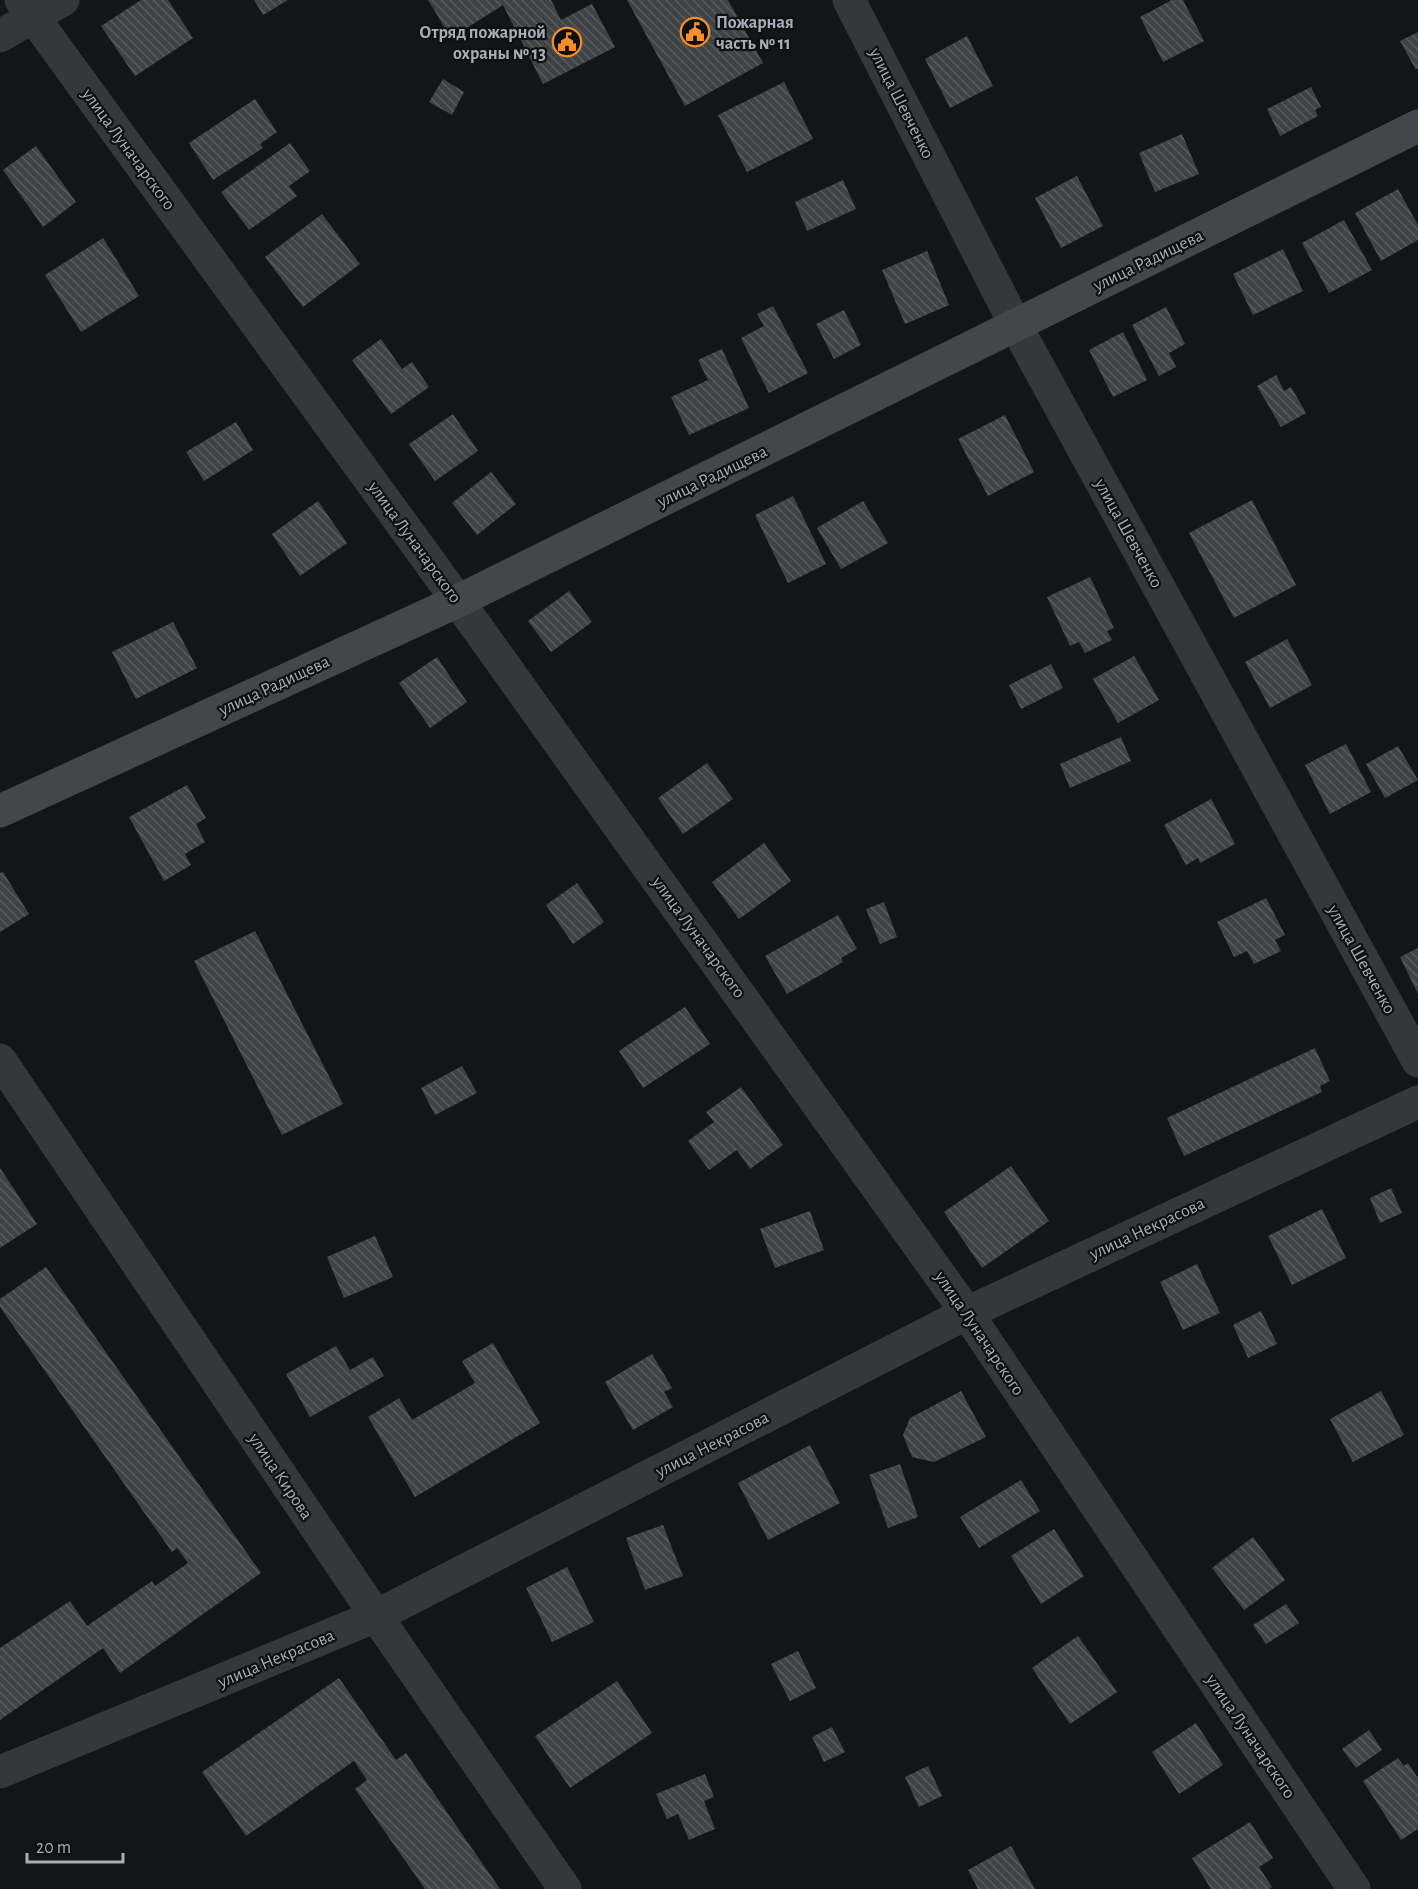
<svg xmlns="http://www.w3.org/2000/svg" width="1418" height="1889" font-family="'Alegreya Sans',sans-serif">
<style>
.building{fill:url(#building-back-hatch)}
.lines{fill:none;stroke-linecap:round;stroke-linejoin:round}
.minor{stroke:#35373b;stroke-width:33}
.secondary{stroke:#43474b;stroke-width:33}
.labels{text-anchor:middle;stroke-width:4.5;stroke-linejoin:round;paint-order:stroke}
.poi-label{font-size:18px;font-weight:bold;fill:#a6aeb7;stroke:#0f1011;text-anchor:start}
.street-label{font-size:18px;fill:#a6aeb7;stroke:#0f1011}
</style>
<defs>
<pattern id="building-back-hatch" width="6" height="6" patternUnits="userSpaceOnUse" patternTransform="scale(1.5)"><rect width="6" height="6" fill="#404346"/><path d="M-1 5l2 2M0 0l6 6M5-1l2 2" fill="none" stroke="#595c5e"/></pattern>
</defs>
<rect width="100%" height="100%" fill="#141516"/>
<path class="building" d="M141,0h27l25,38 -58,38 -34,-50z
M254,0h34l-25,15z
M428,0h123l10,20 31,-16 23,43 -72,37 -40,-79 -52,33z
M627,0h101l35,63 -78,43z
M1172,0h11l21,41 -41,21 -23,-45z
M1418,32v36l-2,2 -16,-29z
M967,36l26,50 -43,22 -25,-49z
M443,79l21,13 -12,23 -23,-13z
M784,82l29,57 -66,33 -29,-57z
M1311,87l10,20 -6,3 3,6 -38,20 -13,-27z
M255,99l22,33 -17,12 3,4 -50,32 -24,-37z
M1182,134l17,40 -44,18 -16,-39z
M290,143l20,28 -21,15 8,10 -48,34 -28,-38z
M36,146l40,56 -33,25 -40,-57z
M1077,176l26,50 -42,22 -26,-50z
M843,180l13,29 -49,22 -12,-29z
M1398,189l20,36v15l-37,21 -26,-48z
M322,214l38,50 -57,43 -38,-50z
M1344,220l28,50 -43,23 -27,-50z
M103,238l36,58 -58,36 -36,-57z
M1283,249l20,42 -50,24 -20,-41z
M927,251l22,54 -44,19 -23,-54z
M773,306l35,67 -39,20 -28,-55 23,-12 -7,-12z
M1166,307l19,37 -16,9 7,14 -17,9 -27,-51z
M844,310l17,35 -27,14 -18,-35z
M1123,332l24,48 -34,17 -24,-47z
M381,339l21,30 10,-7 17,25 -38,27 -39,-54z
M722,349l27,59 -60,27 -18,-38 37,-17 -10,-20z
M1276,375l8,16 7,-4 15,26 -25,14 -24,-41z
M453,414l25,37 -43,30 -26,-37z
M1005,415l29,57 -46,24 -30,-57z
M236,422l17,28 -49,31 -18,-29z
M491,472l25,32 -39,31 -25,-32z
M793,496l33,68 -38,19 -33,-68z
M1252,500l44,85 -62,33 -45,-85z
M318,501l29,42 -47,33 -28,-42z
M863,501l25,42 -47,26 -24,-41z
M1090,577l24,51 -7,3 5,9 -27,13 -6,-11 -9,4 -23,-49z
M569,591l23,31 -41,30 -23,-31z
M173,622l24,46 -61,31 -24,-47z
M1287,639l25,46 -42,23 -25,-46z
M1134,656l25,44 -41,23 -25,-44z
M437,657l30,45 -37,26 -31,-45z
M1051,664l12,24 -42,21 -12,-24z
M1121,737l10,24 -61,27 -10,-24z
M1346,744l25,48 -41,22 -25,-49z
M1398,746l20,34 -33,18 -19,-34z
M707,763l26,36 -50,35 -25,-36z
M187,785l19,33 -10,6 9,18 -20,12 6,11 -27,16 -35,-64z
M1211,799l24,45 -35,19 -2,-5 -12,7 -22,-40z
M764,843l27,38 -52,38 -27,-37z
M3,872l26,42 -29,18v-59z
M577,883l27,39 -31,22 -27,-39z
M1266,898l19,37 -10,5 6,11 -27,13 -7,-13 -13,6 -17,-35z
M884,902l13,35 -17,7 -14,-35z
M838,915l19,34 -16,9 2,4 -56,32 -22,-38z
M255,931l88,173 -61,31 -88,-174z
M1418,948v46l-18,-37z
M685,1007l25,37 -67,44 -24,-37z
M1315,1048l15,33 -10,5 2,6 -138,64 -17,-38z
M462,1066l15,27 -42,22 -14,-27z
M741,1087l42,58 -33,24 -13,-19 -28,20 -21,-29 26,-19 -8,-10z
M1011,1166l38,55 -67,47 -38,-56z
M0,1168l37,56 -37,24z
M1391,1188l11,25 -22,10 -10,-25z
M1322,1209l24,49 -54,27 -24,-49z
M810,1211l14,39 -49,18 -15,-39z
M375,1236l18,41 -49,21 -17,-41z
M1197,1264l23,49 -37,17 -23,-48z
M46,1267l215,306 -141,100 -17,-25 -103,72v-72l70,-47 17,25 65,-45 3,5 33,-23 -11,-15 -5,4 -172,-245v-8z
M1261,1311l16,33 -29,14 -15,-33z
M493,1343l47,80 -125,74 -47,-80 31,-19 13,22 63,-37 -13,-22z
M336,1346l14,24 23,-13 11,19 -74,41 -24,-43z
M652,1354l20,34 -8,4 9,15 -40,23 -28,-48z
M961,1391l25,46 -52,25 -22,-5 -9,-22 7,-17z
M1381,1391l23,44 -51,27 -23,-43z
M810,1445l30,58 -72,37 -30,-57z
M900,1464l18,53 -30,11 -19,-53z
M1021,1480l19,31 -61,37 -19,-31z
M663,1525l20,51 -38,14 -19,-52z
M1054,1529l30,47 -43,28 -30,-48z
M1253,1537l32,43 -41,30 -32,-42z
M567,1567l27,55 -42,20 -26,-54z
M1286,1604l13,19 -33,21 -13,-19z
M1078,1636l39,56 -47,32 -38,-56z
M798,1651l18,37 -26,13 -19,-37z
M339,1678l57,82 10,-7 94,136h-75l-70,-100 12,-9 -13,-19 -108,75 -44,-64z
M617,1681l35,52 -82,55 -35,-52z
M1196,1723l27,42 -44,29 -27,-42z
M832,1727l13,25 -21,10 -12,-25z
M1369,1730l13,20 -26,18 -14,-19z
M1398,1758l6,8 4,-3 10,15v51l-17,11 -38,-59z
M928,1766l14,30 -23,11 -14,-30z
M705,1774l9,23 -10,4 11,28 -26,11 -11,-26 -11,5 -11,-25z
M1250,1822l23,36 -14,9 13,20 -3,2h-58l-19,-31z
M1011,1846l24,43h-57l-10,-19z"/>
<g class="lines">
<path class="minor" d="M21,0l437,601 509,712 387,576
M849,0l167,326 402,735
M0,36l63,-36
M0,1060l376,556 189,273
M0,1772l376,-156 591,-303 451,-211"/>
<path class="secondary" d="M0,811l458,-210 960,-475"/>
</g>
<defs>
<g id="civic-ring" transform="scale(1.5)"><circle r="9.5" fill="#0f1011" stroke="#f68e2d" stroke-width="1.5"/><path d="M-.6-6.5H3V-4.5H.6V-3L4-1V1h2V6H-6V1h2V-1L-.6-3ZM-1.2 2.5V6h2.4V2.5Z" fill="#f68e2d"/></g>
</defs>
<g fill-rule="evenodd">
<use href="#civic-ring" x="695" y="32"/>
<use href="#civic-ring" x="567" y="42"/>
</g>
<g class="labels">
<g class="poi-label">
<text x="716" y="28">Пожарная<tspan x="716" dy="21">часть № 11</tspan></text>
<text x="546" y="38" text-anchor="end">Отряд пожарной<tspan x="546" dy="21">охраны № 13</tspan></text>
</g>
<g class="street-label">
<text transform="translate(902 103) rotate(63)" y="6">улица Шевченко</text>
<text transform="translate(129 149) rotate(54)" y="6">улица Луначарского</text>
<text transform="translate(1148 260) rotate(-26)" y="6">улица Радищева</text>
<text transform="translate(712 476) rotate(-26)" y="6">улица Радищева</text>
<text transform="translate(1129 533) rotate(61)" y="6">улица Шевченко</text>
<text transform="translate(415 542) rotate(54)" y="6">улица Луначарского</text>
<text transform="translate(274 685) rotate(-25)" y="6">улица Радищева</text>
<text transform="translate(699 937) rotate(54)" y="6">улица Луначарского</text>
<text transform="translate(1362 959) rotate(61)" y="6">улица Шевченко</text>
<text transform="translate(1147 1228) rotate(-25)" y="6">улица Некрасова</text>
<text transform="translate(980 1333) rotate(56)" y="6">улица Луначарского</text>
<text transform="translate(712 1444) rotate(-27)" y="6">улица Некрасова</text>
<text transform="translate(281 1476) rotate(56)" y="6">улица Кирова</text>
<text transform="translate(276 1658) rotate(-23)" y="6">улица Некрасова</text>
<text transform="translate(1251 1736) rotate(56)" y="6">улица Луначарского</text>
</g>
</g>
<path d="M27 1853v9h96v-9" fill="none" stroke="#a6aeb7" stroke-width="3"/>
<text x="36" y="1853" font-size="18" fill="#a6aeb7" stroke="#0f1011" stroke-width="4.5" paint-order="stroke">20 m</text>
</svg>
